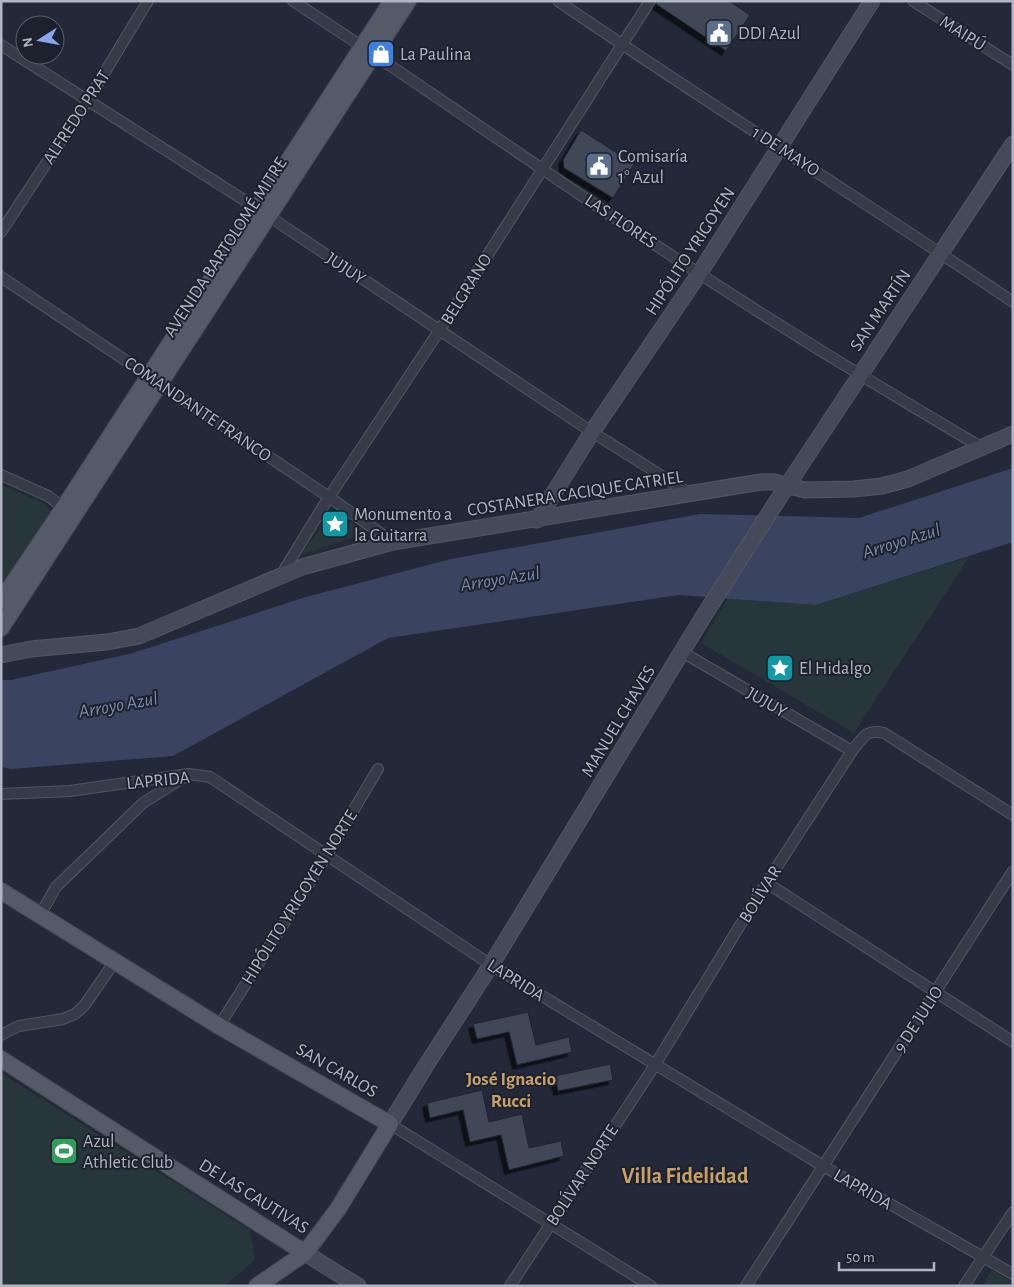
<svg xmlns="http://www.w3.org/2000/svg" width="1014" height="1287" font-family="'Alegreya Sans',sans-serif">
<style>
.green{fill:#26363a}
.water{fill:#3a4460}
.building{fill:#404757;stroke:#1e232f;filter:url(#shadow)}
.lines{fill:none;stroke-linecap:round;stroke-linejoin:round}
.street-casing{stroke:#525663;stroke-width:12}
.secondary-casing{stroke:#525663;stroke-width:17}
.primary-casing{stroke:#404551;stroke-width:18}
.street{stroke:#373b48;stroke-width:10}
.secondary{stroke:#454a5b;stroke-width:15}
.primary{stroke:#555a68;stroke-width:16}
.labels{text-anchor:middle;stroke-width:4;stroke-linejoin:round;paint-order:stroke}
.poi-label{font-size:18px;fill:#b2b6c4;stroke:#1c212d;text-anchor:start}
.street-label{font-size:18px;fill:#b2b6c4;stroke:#1c212d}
.water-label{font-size:19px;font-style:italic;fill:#7c89aa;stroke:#1c212d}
.neighbourhood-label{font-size:19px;font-weight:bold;fill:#caa066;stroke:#1c212d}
.district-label{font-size:22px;font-weight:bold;fill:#caa066;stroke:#1c212d}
</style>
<defs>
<filter id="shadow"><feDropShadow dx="-4.5" dy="4.5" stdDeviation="0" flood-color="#0009"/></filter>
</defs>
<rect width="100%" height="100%" fill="#232938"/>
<path class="green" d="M1,485l42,18 10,11 -52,81z
M331,514h6l29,17v2l-65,22 28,-40z
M969,557l-115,176 -153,-90 27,-45 88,7z
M1,1073l249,157 5,30 -31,26h-223z
M992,1270l21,12v4h-31z"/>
<path class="water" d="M1013,468v74l-197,63 -137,-10 -291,43 -215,118 -162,13 -10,-2v-87h10l122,-27 173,-56 145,-38 249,-45 159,4z"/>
<path class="building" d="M657,1h72l21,14 -24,36 -70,-47z
M581,130l53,34 -21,34 -49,-30 -1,-8z
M528,1012l8,33 33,-8 3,15 -55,13 -8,-33 -32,7 -4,-15z
M610,1064l3,16 -55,11 -3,-15z
M482,1090l7,32 33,-8 7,34 32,-7 3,15 -55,14 -8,-35 -31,7 -7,-32 -33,8 -3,-15z"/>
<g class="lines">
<g class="street-casing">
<path id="street" d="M293,1c137,89 270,185 407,273 92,60 186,117 281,173
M558,1c150,103 305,199 455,301
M913,1l100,64
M1,45l257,164 334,223 97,61
M1,232l87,-132 60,-99
M1,277l328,220 64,45
M1,475l47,21 20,15
M281,575l48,-78 110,-166 211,-330
M682,652l170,99
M1,794l69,-3 119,-17 21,3 281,188 332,201 190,108
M767,883l246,159
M40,915l16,-28 87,-84 43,-27
M219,1026l108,-171 51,-86
M1,1035l18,-9 44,-7 12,-5 9,-8 31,-45
M390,1124l261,162
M510,1286l145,-221 101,-166 96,-148c11,-13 13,-22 32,-18l129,82
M746,1286l267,-415
M964,1286l49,-74"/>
</g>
<g class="secondary-casing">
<path id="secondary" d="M537,520l55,-88 107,-158 173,-273
M1,655l30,-6 76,-7 32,-6 163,-69 91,-25 368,-60h13l31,8 49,-1 28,-3 26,-7 105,-45
M390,1124l35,-57 66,-102 212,-348 76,-119 234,-354
M305,1253l53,33"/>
</g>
<g class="primary-casing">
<path id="primary" d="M1,601l62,-92 329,-508
M1,628l407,-627
M1,891l218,135 171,98 -52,85 -33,44 -48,33
M1,1059l304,194"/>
</g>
<use href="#street" class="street"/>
<use href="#secondary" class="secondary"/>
<use href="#primary" class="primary"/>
</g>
<defs>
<g id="civic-square" transform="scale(1.4375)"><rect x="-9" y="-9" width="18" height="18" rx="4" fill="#5c6f8a" stroke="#1c212d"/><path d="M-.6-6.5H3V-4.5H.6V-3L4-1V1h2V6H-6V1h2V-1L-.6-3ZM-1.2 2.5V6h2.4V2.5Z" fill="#fff"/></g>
<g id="shop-square" transform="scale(1.4375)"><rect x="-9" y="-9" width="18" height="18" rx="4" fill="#3f7fe0" stroke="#1c212d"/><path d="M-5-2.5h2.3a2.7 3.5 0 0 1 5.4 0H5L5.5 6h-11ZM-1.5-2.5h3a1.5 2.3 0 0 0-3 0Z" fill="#fff"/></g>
<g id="sight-square" transform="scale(1.4375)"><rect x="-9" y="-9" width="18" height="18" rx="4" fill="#0f9aa8" stroke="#1c212d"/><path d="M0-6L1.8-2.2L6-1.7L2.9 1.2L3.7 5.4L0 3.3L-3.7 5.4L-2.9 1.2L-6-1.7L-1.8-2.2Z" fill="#fff"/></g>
<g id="stadium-square" transform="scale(1.4375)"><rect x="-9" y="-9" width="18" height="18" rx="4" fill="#2e9e5b" stroke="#1c212d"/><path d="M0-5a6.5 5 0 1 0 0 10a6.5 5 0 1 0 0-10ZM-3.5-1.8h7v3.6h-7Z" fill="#fff"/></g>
</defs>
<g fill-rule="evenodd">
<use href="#civic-square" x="719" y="33"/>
<use href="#shop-square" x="381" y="54"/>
<use href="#civic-square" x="599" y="166"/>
<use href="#sight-square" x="335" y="524"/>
<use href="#sight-square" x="780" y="668"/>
<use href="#stadium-square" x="64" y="1151"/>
</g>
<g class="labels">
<g class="poi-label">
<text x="738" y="39">DDI Azul</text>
<text x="400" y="60">La Paulina</text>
<text x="618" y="162">Comisaría<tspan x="618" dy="21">1° Azul</tspan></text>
<text x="354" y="520">Monumento a<tspan x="354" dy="21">la Guitarra</tspan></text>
<text x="799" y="674">El Hidalgo</text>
<text x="83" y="1147">Azul<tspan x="83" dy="21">Athletic Club</tspan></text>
</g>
<g class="street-label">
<text transform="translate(963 33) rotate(32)" y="6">MAIPÚ</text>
<text transform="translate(76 117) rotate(-57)" y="6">ALFREDO PRAT</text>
<text transform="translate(786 151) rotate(33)" y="6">1 DE MAYO</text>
<text transform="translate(621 221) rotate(34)" y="6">LAS FLORES</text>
<text transform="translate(225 247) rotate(-57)" y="6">AVENIDA BARTOLOMÉ MITRE</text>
<text transform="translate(690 251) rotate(-57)" y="6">HIPÓLITO YRIGOYEN</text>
<text transform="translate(346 268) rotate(34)" y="6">JUJUY</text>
<text transform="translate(466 289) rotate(-58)" y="6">BELGRANO</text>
<text transform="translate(880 310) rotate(-56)" y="6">SAN MARTÍN</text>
<text transform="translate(198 409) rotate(34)" y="6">COMANDANTE FRANCO</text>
<text transform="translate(575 493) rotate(-9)" y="6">COSTANERA CACIQUE CATRIEL</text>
<text transform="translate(767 702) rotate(30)" y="6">JUJUY</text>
<text transform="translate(618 721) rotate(-59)" y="6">MANUEL CHAVES</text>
<text transform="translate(158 780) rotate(-6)" y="6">LAPRIDA</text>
<text transform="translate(760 894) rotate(-58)" y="6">BOLÍVAR</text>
<text transform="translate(299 897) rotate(-58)" y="6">HIPÓLITO YRIGOYEN NORTE</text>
<text transform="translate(516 980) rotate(32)" y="6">LAPRIDA</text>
<text transform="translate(918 1019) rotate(-57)" y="6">9 DE JULIO</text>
<text transform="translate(337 1070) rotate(30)" y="6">SAN CARLOS</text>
<text transform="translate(582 1175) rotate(-57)" y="6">BOLÍVAR NORTE</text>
<text transform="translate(863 1189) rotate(30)" y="6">LAPRIDA</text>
<text transform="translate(254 1196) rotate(32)" y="6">DE LAS CAUTIVAS</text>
</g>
<g class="water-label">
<text transform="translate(901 540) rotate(-17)" y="7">Arroyo Azul</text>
<text transform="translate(500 578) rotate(-9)" y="7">Arroyo Azul</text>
<text transform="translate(118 704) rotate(-10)" y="7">Arroyo Azul</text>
</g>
<g class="neighbourhood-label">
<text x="511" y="1085">José Ignacio<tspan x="511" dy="22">Rucci</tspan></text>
</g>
<g class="district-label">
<text x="685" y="1183">Villa Fidelidad</text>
</g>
</g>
<rect width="1014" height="1287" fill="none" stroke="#b2b6c4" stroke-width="5"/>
<g transform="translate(40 40) rotate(259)"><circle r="24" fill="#1c212d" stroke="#585d69"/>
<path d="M0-4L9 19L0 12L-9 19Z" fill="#8ca4ef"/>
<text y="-8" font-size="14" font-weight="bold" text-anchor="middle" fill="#b2b6c4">N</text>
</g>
<path d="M839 1262v8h95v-8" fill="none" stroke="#b2b6c4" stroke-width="2.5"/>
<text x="846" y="1262" font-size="15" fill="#b2b6c4" stroke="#1c212d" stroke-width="4" paint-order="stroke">50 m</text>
</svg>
